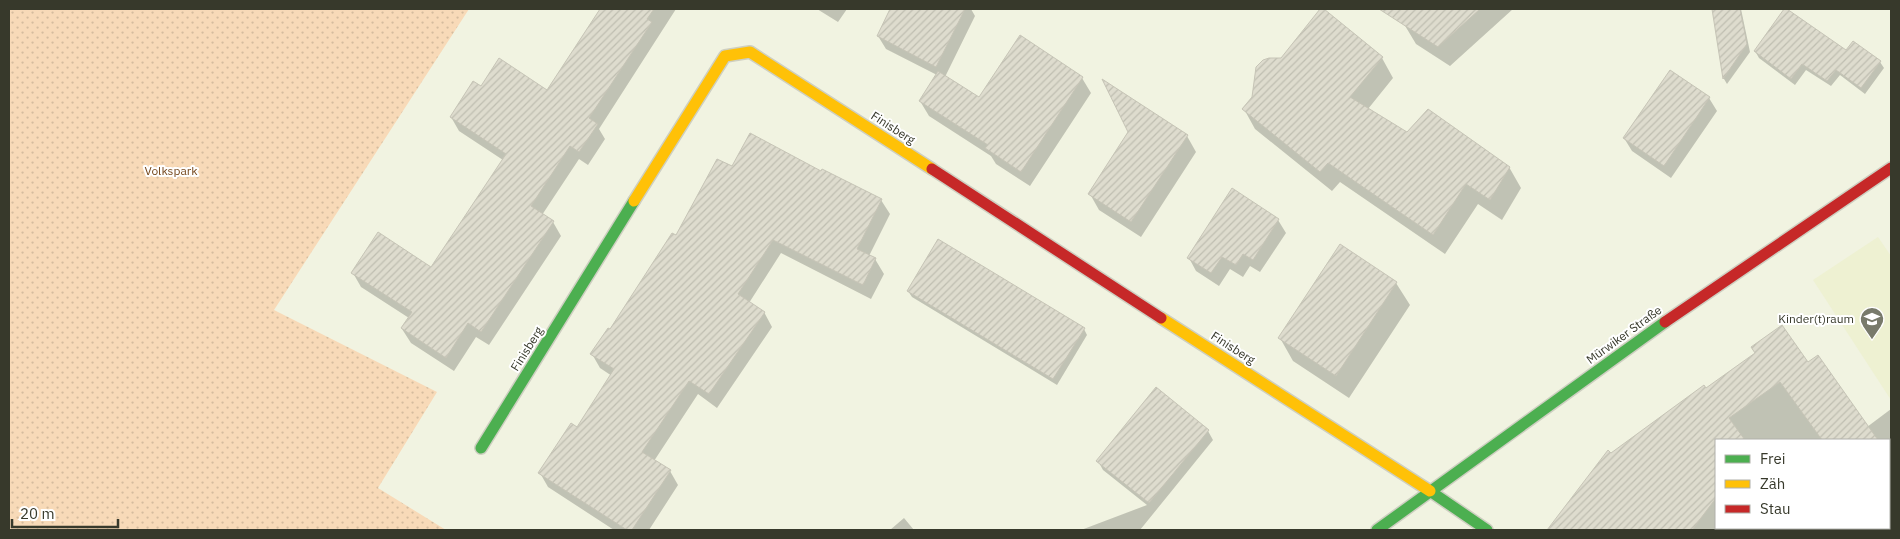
<svg xmlns="http://www.w3.org/2000/svg" width="1900" height="539" font-family="'IBM Plex Sans',sans-serif">
<style>
.built{fill:#eef1d2}
.park{fill:url(#park-dots)}
.shadow{fill:#0003}
.building{fill:url(#building-hatch);stroke:#c6c4b6}
.lines{fill:none;stroke-linecap:round;stroke-linejoin:round}
.fast-casing{stroke:#cecfc1;stroke-width:14}
.slow-casing{stroke:#cecfc1;stroke-width:14}
.jam-casing{stroke:#cecfc1;stroke-width:14}
.fast{stroke:#4caf50;stroke-width:11}
.slow{stroke:#ffc107;stroke-width:11}
.jam{stroke:#c62828;stroke-width:11}
.labels{text-anchor:middle;stroke-width:4;stroke-linejoin:round;paint-order:stroke}
.street-label{font-size:12px;fill:#37392b;stroke:#fff}
.park-label{font-size:12px;fill:#76491e;stroke:#fff}
.poi-label{font-size:12px;fill:#37392b;stroke:#fff;text-anchor:end}
</style>
<defs>
<pattern id="park-dots" width="8" height="8" patternUnits="userSpaceOnUse" patternTransform="scale(1.25)"><rect width="8" height="8" fill="#f8dab8"/><path d="M2 2h.1M6 6h.1" fill="none" stroke="#d5bc9e" stroke-width="1.8" stroke-linecap="round"/></pattern>
<pattern id="building-hatch" width="6" height="6" patternUnits="userSpaceOnUse" patternTransform="scale(1.25)"><rect width="6" height="6" fill="#dedcce"/><path d="M-1 1l2-2M0 6l6-6M5 7l2-2" fill="none" stroke="#bfbeb1"/></pattern>
</defs>
<rect width="100%" height="100%" fill="#f1f3e1"/>
<path class="built" d="M1878,237l13,19v144l-78,-120z"/>
<path class="park" d="M9,9h460l-195,301 163,82 -59,96 68,42h-437z"/>
<path class="shadow" d="M602,9h74l-77,120 6,10 -17,26 -9,-6 -37,56 11,7 8,14 -72,109 -13,-8 -22,34 -43,-28 -9,-14 7,-11 -48,-31 -8,-14 78,-4 72,-109 -44,-29 -8,-14 30,-30 66,5z
M817,9h30l-9,13z
M892,9h79l4,7 -30,61 34,22 103,-21 9,15 -61,93 -34,-22 -5,-8 -62,-40 -9,-15 17,-26 -51,-26 -8,-13z
M1322,9l60,49 11,20 -25,31 39,24 102,34 12,21 -19,32 -24,-16 -33,50 -105,-72 -8,9 -77,-62 -11,-20z
M1397,9h116l-63,57 -34,-22 -12,-20 7,-7z
M1714,9h27l9,43 -23,32 -3,-5z
M1755,51l125,11 4,6 -19,26 -25,-19 -9,11 -25,-16 -11,15 -36,-27z
M1670,71l39,27 8,13 -46,67 -39,-27 -8,-13z
M1187,136l9,16 -55,85 -42,-27 -9,-16z
M733,168l89,5 59,27 9,14 -21,42 6,3 9,15 -13,25 -90,-46 -32,50 15,9 8,15 -55,81 -19,-14 -44,67 16,10 8,14 -29,45h-35l-66,-43 -8,-14 37,-45 35,-52 -12,-8 -8,-14 84,-117z
M1278,220l8,13 -26,39 -10,-6 -7,11 -13,-8 -11,17 -23,-15 -7,-13z
M1396,283l14,22 -61,93 -56,-37 -13,-23z
M908,291l176,38 3,6 -30,50 -145,-88z
M1808,364l59,63 24,-18v121h-5l-2,-2h5v-88h-45l2,-2 -3,-2 -3,4h-124v88h39l-3,2h-191l-5,-9 55,-67 95,-64z
M1208,431l5,9 -73,90h-59l66,-25 -44,-35 -5,-9z
M904,518l10,12h-24z"/>
<path class="building" d="M600,9h54l-7,10 5,3 -63,96 9,6 -19,28 -9,-6 -39,60 23,15 -73,111 -13,-9 -22,35 -45,-30 11,-16 -61,-39 27,-41 53,35 75,-113 -56,-37 23,-36 8,5 18,-28 48,32z
M890,9h75l-29,58 -59,-31z
M1320,9h4l59,48 -33,40 57,35 21,-23 82,58 -20,33 -24,-16 -33,51 -105,-72 -8,9 -78,-63 10,-12 4,-30 7,-7 6,-2h12z
M1379,9h101l-42,38z
M1712,9h28l7,35 -24,35z
M1784,9h3l59,41 7,-9 28,20 -20,27 -25,-18 -9,11 -25,-17 -11,15 -37,-28z
M1020,35l63,42 -62,95 -36,-24 3,-3 -69,-44 19,-30 41,26z
M1670,70l40,27 -46,69 -41,-28z
M1102,79l86,56 -57,87 -43,-28 40,-62z
M750,133l71,38 1,-2 60,30 -25,50 19,9 -13,27 -90,-45 -35,54 27,18 -56,82 -20,-13 -47,71 29,18 -39,60h-5l-89,-57 33,-50 6,4 37,-58 -24,-15 18,-26 2,1 62,-96 4,2 41,-76 15,7z
M1232,188l47,31 -26,41 -10,-6 -7,11 -14,-8 -11,16 -24,-15z
M938,239l147,89 -32,51 -146,-88z
M1340,244l57,38 -61,94 -58,-38z
M1782,325l26,37 10,-7 60,85h-56l-42,-58 -51,36 16,22h-29v58l-24,32h-145l61,-80 3,3 93,-68 2,3 49,-35 -4,-6z
M1156,387l53,43 -60,73 -53,-42z"/>
<g class="lines">
<g class="fast-casing">
<path id="fast" d="M481,448l153,-247
M1430,491l57,39
M1377,530l288,-208"/>
</g>
<g class="slow-casing">
<path id="slow" d="M634,201l91,-145 25,-4 182,117
M1161,318l269,173"/>
</g>
<g class="jam-casing">
<path id="jam" d="M932,169l229,149
M1665,322l226,-154"/>
</g>
<use href="#fast" class="fast"/>
<use href="#slow" class="slow"/>
<use href="#jam" class="jam"/>
</g>
<defs>
<g id="school-pin" transform="scale(1.25)"><path d="M0 17L-7.5 6A9.5 9.5 0 1 1 7.5 6Z" fill="#787a6b" stroke="#fff"/><path d="M0-5L7-2L0 1L-7-2ZM-4 1L0 2.5L4 1V4Q0 6-4 4Z" fill="#fff"/></g>
</defs>
<g fill-rule="evenodd">
<use href="#school-pin" x="1872" y="319"/>
</g>
<g class="labels">
<g class="street-label">
<text transform="translate(893 128) rotate(33)" y="4">Finisberg</text>
<text transform="translate(1624 335) rotate(-36)" y="4">Mürwiker Straße</text>
<text transform="translate(1233 348) rotate(33)" y="4">Finisberg</text>
<text transform="translate(527 349) rotate(-58)" y="4">Finisberg</text>
</g>
<g class="park-label">
<text x="171" y="175">Volkspark</text>
</g>
<g class="poi-label">
<text x="1854" y="323">Kinder(t)raum</text>
</g>
</g>
<rect width="1900" height="539" fill="none" stroke="#37392b" stroke-width="20"/>
<rect x="1715" y="439" width="175" height="90" fill="#ffffff" stroke="#afb0aa"/>
<rect x="1725" y="455" width="25" height="8" fill="#4caf50" stroke="#afb0aa"/>
<text x="1760" y="464" font-size="15" fill="#37392b">Frei</text>
<rect x="1725" y="480" width="25" height="8" fill="#ffc107" stroke="#afb0aa"/>
<text x="1760" y="489" font-size="15" fill="#37392b">Zäh</text>
<rect x="1725" y="505" width="25" height="8" fill="#c62828" stroke="#afb0aa"/>
<text x="1760" y="514" font-size="15" fill="#37392b">Stau</text>
<path d="M12 519v8h106v-8" fill="none" stroke="#37392b" stroke-width="2.5"/>
<text x="20" y="519" font-size="15" fill="#37392b" stroke="#ffffff" stroke-width="4" paint-order="stroke">20 m</text>
</svg>
